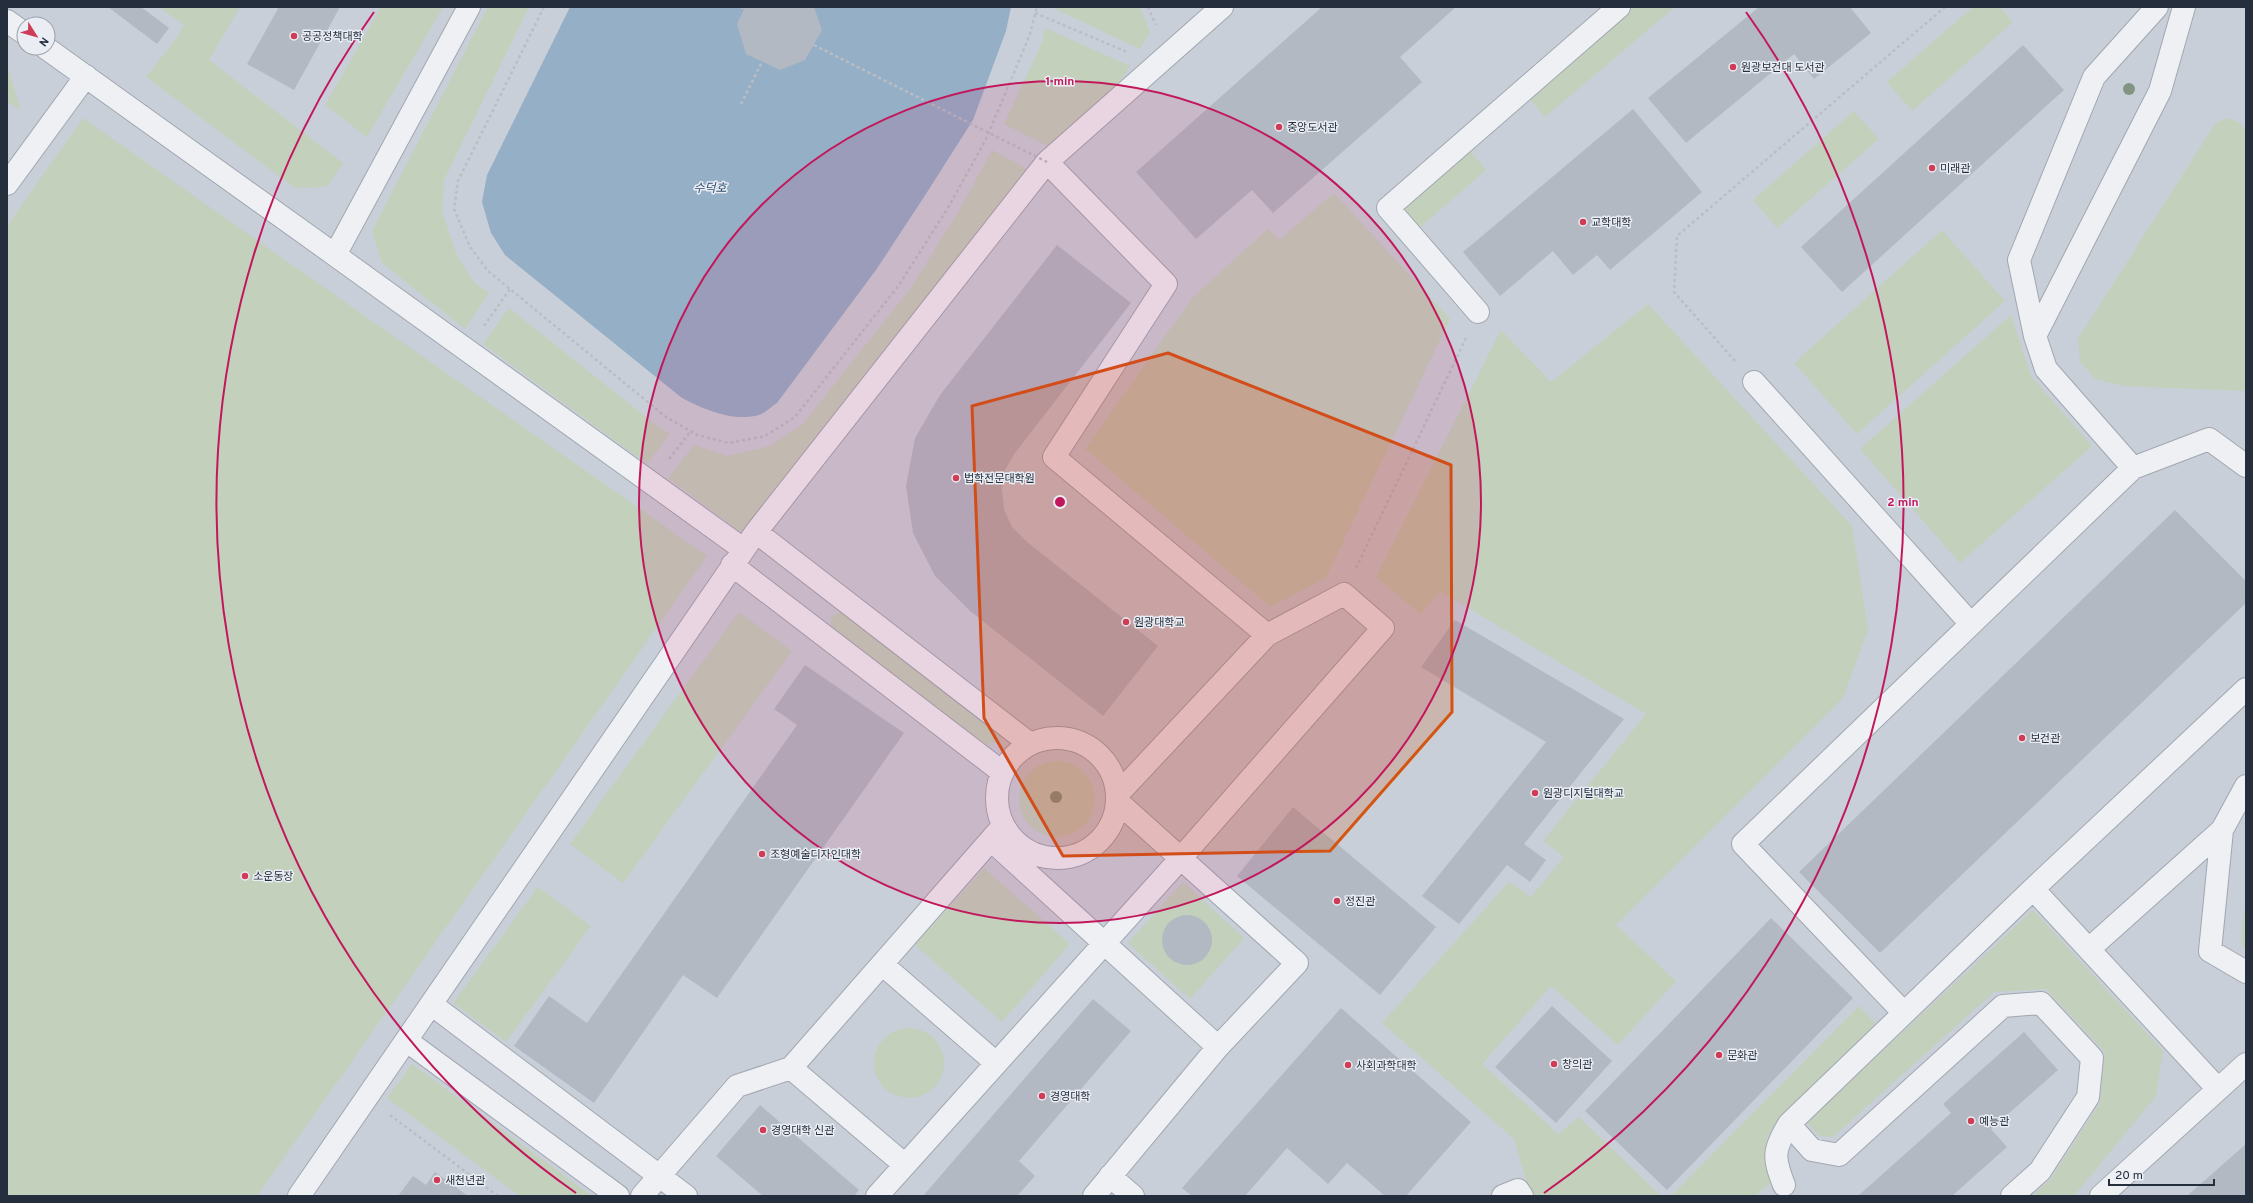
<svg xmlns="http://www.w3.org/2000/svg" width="2253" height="1203" font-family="Overpass,'Noto Sans KR',sans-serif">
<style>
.built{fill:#c9cfd8;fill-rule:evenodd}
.green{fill:#c2d0bc}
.water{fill:#95afc7}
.building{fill:#b2b9c3}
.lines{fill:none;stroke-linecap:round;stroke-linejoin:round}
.minor-casing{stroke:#a1a7b0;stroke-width:24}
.path{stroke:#babec4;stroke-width:2.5;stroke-dasharray:3 3;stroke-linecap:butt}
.minor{stroke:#eef0f4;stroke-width:22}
.path-bridge{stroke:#babec4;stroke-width:2.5;stroke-dasharray:3 3;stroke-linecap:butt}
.tree{fill:#829583}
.marked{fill:#d45511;fill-opacity:0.2;stroke:#d45511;stroke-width:3;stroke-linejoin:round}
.ring{fill:none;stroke:#c2185b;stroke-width:2}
.poi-dot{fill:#cf3c56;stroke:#eaeef4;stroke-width:1.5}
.labels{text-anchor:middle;stroke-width:3;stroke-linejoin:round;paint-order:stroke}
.poi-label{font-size:11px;fill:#252e3c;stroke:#eaeef4;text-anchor:start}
.water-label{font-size:12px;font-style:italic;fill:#2f4e70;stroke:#eaeef4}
.centre{fill:#c2185b;stroke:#eaeef4;stroke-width:2}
.ring-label{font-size:12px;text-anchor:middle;font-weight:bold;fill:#c2185b;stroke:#eaeef4;stroke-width:3;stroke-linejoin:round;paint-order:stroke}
</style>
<rect width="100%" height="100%" fill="#dbe0e6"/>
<path class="built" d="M7,7h2239v1189h-2239zM24,24h24v24h-24z"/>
<path class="green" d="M159,7h81l-31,53 134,103 -17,24 -31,1 -149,-111 32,-41 6,-11z
M381,7h62l-76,130 -42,-32z
M488,7h41l-85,173 -2,31 15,45 17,26 15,11 -24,36 -83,-66 -10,-32z
M1051,7h89l10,25 -10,17z
M1633,7h42l-130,110 -18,-21z
M1973,7h27l13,15 -101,89 -25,-29z
M1045,28l85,38 -13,19 -69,61 -44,-22 38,-81z
M7,65l14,46 -14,-10z
M1854,111l25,28 -102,89 -24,-28z
M83,118l624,438 -450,640h-250v-970z
M2226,118l12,4 8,8v261l-123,-5 -28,-7 -15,-18 -2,-22 137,-215z
M1469,149l17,21 -68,59 -17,-21z
M992,150l35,19 -286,363 -73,-54 26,-33 33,11 43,-10 33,-22 107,-135 49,-78z
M1334,193l116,126 -124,259 -56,29 -185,-158 107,-151 76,-69 11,11z
M1942,230l63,71 -148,133 -63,-71z
M1648,304l204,222 16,103 -25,69 -227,227 60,56 -58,64 -67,-59 -69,78 76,70 21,-17 82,79h-126l-8,-13 -13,-44 -132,-116 127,-141 22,15 33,-40 -21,-16 103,-127 -205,-122 -21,22 -44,-37 125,-247 50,52z
M509,308l147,117 14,9 -23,30 -164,-120z
M2011,315l20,61 61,70 -132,117 -100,-114z
M739,612l53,39 -169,232 -53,-39z
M841,613l12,4 136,106 7,11v8l-9,3 -11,-3 -138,-106 -7,-10v-10z
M1019 799a38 38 0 1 1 76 0a38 38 0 1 1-76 0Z
M984,868l86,76 -68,78 -87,-77z
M1183,882l61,56 -54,61 -62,-56z
M538,887l53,39 -85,116 -53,-39z
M2246,903v46l-5,-4 1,-23z
M2033,910l130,141 -7,45 -82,100h-42l18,-16 50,-77 5,-51 -59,-63 -52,3 -161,145 -14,-1 -12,-14z
M1859,1006l17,18 -96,94 -13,19 -3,24 11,19 -20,16h-84z
M874 1063a35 35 0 1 1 70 0a35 35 0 1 1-70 0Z
M412,1064l180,132h-72l-133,-98z"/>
<path class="water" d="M570,7h441l-5,24 -33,89 -49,77 -48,73 -99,133c-5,3 -12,10 -18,12 -26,7 -54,-5 -77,-17l-177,-143 -14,-22 -9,-31 5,-27z"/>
<path class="building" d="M108,7h33l28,21 -12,16z
M279,7h61l-46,83 -47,-26z
M745,7h69l8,23 -17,30 -25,10 -34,-16 -9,-30z
M1322,7h134l-56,50 22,25 -149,131 -21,-23 -56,49 -60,-67z
M1759,7h91l21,26 -57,46 -20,-25 -108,89 -38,-45z
M2023,45l41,45 -222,202 -41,-45z
M1633,109l69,83 -92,78 -13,-15 -24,20 -20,-24 -53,45 -37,-44z
M1057,245l74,58 -116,150 -10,17 -3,19 2,20 8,18 14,14 132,105 -55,70 -133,-105 -35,-35 -22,-43 -7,-47 9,-48 25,-43z
M2175,510l71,71v22l-366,350 -81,-81z
M1455,620l169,99 -100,125 22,16 -16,22 -23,-17 -48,59 -37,-28 124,-154 -125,-75z
M805,665l99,68 -187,265 -34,-23 -89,128 -80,-57 35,-50 38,27 210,-298 -23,-16z
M1293,807l143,120 -56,68 -143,-119z
M1162 940a25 25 0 1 1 50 0a25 25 0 1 1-50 0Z
M1771,918l82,80 -186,192 -82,-79z
M1093,999l38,32 -112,130 16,15 -18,20h-94z
M1552,1006l60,55 -56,62 -61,-56z
M1341,1008l130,114 -65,74h-21l-38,-33 -19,21 -41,-36 -42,48h-53l-10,-8z
M2024,1032l34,38 -67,59 16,18 -55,49h-94l93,-83 -8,-9z
M760,1105l99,85 -5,6h-91l-47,-40z
M2246,1144v52h-59z
M435,1172l33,24h-70l15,-20 13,9z"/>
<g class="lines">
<g class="minor-casing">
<path id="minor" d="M469,7l-134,248 408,294
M7,21l17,12
M46,48l289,207
M1047,162l119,122 -112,173 213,178 -150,160
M7,184l79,-108
M1478,312l-90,-104 231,-201
M2035,336l125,-245 24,-84
M1754,382l217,242
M2133,468l76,-29 37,27
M756,532l274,212
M732,565l270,207
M997 798a60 60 0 1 1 120 0a60 60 0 1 1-120 0Z
M2246,786l-24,44 -12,121 36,21
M991,840l227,207
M2089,949l133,-119
M883,965l113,98
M431,1004l255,192
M1904,1013l-161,-169 390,-376 -87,-99 -11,-33 -16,-76 75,-183 63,-70
M407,1041l211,155
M791,1068l212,-242
M2217,1088l-184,-199 213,-200
M1789,1124l23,26 27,5 164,-149 38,-3 51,55 -4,39 -48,74 -28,25
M1110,1176l23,20
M1784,1185c-11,-28 -11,-35 5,-61l244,-235
M299,1196l457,-664 291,-370 175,-155
M642,1196l95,-110 54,-18 114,97 276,-307 202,-230 -39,-34 -77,41
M877,1196l28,-31
M1094,1196l124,-149 79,-84 -180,-162
M1503,1196l15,-6 4,6
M2101,1196l145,-132"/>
</g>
<path class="path" d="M544,7l-86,174 -4,28 16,38 18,24 178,146 31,18 32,8 36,-7 30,-19 104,-132 50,-79 37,-67 43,-102 8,-30
M741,7l3,2
M1148,7l8,18
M1035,13l92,39
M741,104l21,-42
M484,326l26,-37
M1735,361l-61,-69 3,-56 268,-229
M669,459l22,-28
M1356,568l110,-230
M390,1115l108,81"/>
<use href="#minor" class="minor"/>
<path class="path-bridge" d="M814,45l233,117"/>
</g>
<g class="tree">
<circle cx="2129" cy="89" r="6"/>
<circle cx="1056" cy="797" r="6"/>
</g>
<path class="marked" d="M1168,353l283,112 1,247 -122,139 -267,5 -79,-138 -12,-312z"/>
<circle cx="1060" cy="502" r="421" fill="#c2185b" fill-opacity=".12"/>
<g class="ring">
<circle cx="1060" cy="502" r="421"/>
<path d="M576 1193A843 843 0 0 1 374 12M1746 12A843 843 0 0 1 1544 1193"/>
</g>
<g class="poi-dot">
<circle cx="294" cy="36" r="4"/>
<circle cx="1733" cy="67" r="4"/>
<circle cx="1279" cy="127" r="4"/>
<circle cx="1932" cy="168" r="4"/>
<circle cx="1583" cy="222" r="4"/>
<circle cx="956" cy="478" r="4"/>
<circle cx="1126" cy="622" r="4"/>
<circle cx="2022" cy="738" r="4"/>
<circle cx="1535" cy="793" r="4"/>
<circle cx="762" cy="854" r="4"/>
<circle cx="245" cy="876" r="4"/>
<circle cx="1337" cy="901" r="4"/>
<circle cx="1719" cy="1055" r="4"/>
<circle cx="1554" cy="1064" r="4"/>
<circle cx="1348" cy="1065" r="4"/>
<circle cx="1042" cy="1096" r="4"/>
<circle cx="1971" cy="1121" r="4"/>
<circle cx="763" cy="1130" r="4"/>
<circle cx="437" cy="1180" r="4"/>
</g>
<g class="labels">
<g class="poi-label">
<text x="302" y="40">공공정책대학</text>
<text x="1741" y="71">원광보건대 도서관</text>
<text x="1287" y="131">중앙도서관</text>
<text x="1940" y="172">미래관</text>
<text x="1591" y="226">교학대학</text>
<text x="964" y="482">법학전문대학원</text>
<text x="1134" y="626">원광대학교</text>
<text x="2030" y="742">보건관</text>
<text x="1543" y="797">원광디지털대학교</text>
<text x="770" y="858">조형예술디자인대학</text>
<text x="253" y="880">소운동장</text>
<text x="1345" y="905">정진관</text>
<text x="1727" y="1059">문화관</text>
<text x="1562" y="1068">창의관</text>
<text x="1356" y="1069">사회과학대학</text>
<text x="1050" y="1100">경영대학</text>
<text x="1979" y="1125">예능관</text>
<text x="771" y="1134">경영대학 신관</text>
<text x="445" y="1184">새천년관</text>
</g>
<g class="water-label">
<text x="710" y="192">수덕호</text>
</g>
</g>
<circle cx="1060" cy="502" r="6" class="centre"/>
<g class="ring-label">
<text x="1060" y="85">1 min</text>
<text x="1903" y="506">2 min</text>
</g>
<rect width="2253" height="1203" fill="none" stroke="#252e3c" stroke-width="16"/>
<g transform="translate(36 36) rotate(127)"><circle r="19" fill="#eaeef4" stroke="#9ba1aa"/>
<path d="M0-3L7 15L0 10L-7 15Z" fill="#cf3c56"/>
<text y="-6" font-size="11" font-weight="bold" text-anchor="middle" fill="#252e3c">N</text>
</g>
<path d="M2109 1179v6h105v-6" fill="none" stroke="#252e3c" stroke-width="2"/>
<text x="2115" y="1179" font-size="12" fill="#252e3c" stroke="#eaeef4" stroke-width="3" paint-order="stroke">20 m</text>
</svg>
